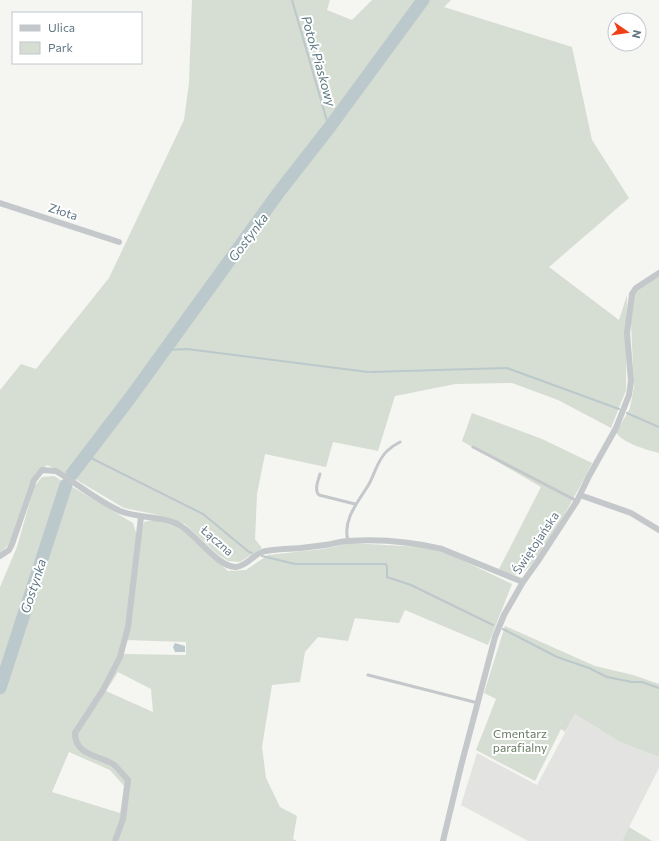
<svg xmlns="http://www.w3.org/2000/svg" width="659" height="841" font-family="Commissioner,sans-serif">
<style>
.built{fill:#e3e4e2}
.green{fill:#d6ddd2;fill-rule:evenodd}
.water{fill:#bbc8cc}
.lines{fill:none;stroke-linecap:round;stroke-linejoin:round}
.stream{stroke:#bbc8cc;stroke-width:2}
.river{stroke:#bbc8cc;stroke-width:13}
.lane{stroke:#c4c8cb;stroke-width:3}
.street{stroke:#c4c8cb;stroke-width:6}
.labels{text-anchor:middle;stroke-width:4;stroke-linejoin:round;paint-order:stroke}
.street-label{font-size:12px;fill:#627684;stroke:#fff}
.park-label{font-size:12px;fill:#677b61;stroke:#fff}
.water-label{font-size:13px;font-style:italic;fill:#5d7982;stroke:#fff}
</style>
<rect width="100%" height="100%" fill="#f5f5f1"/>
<path class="built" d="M575,714l45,28 39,15v11l-37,73h-94l-67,-36 16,-52 60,32z"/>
<path class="green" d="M192,0h138l-3,10 25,10 20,-20h79l-7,7 128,40 20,93 37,58 -80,69 70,53 8,-25 -1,95 -15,38 -53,-28 -46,-17 -57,1 -60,12 -17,55 -45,-9 -7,25 -61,-13 -8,40 -2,45 7,9 -22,14 -12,-1 -11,-7 -32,-30 -31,-10 -30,-6 -59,-35 -18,-8 -12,9 -6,11 -20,59 -9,9v-163l21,-26 15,5 73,-91 75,-158 5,-37z
M659,276v177c-14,-4 -32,-8 -43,-20l14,-25 4,-21 -3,-64 3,-27 6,-8z
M472,413l70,26 50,24c-10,20 -54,106 -73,111 -7,2 -13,-2 -20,-5l42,-82 -79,-46z
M54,476l79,47 6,19 5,-20 11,-2 27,9 46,42 18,-1 22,-15 55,-6 28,-6 69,4 29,7 63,30 -24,61 -83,-35 -6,13 -44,-5 -7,23 -30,-4 -13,15 -5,30 -28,3 -10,62 4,31 14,29 17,9 -4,23 4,2h-297v-254l17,-40 17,-60 8,-10zM126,640l60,2v13l-62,-1zM118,672l33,17 2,23 -47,-21zM69,752l41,18 14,16 -4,27 -68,-21z
M505,626l90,40 38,9 26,9v73l-39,-15 -45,-28 -10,18 -4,-3 -26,52 -59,-31 20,-51 -12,-6z
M629,827l23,14h-30z"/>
<path class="water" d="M175,643l10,3v6h-10l-2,-5z"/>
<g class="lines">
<path class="stream" d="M292,0l37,128
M165,350l22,-1 181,23
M370,372l137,-4 112,41
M627,413l32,14
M87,456l116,58 46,38 3,1
M262,556l33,8h91l1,3v10l24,8 82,40
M503,629l54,28 32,11 18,9 25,5h10l17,6"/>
<path class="river" d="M72,474l58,-76 149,-206 50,-64 94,-128
M0,688l66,-203"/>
<path class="lane" d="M473,447l104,54
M320,474c-2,7 -6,16 -1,21l36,9
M348,541c-6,-22 11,-40 21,-57 6,-11 9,-25 18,-33 4,-4 9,-7 13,-9
M368,675l110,28"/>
<path class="street" d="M0,203l119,39
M580,495l51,18 28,17
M0,556l9,-6 3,-6 22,-64 8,-10 14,1c20,12 43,31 64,40 20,8 42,4 61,15 15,9 38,42 55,41 11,-1 17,-12 26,-15 8,-3 30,-3 39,-4 8,-1 16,-2 24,-3 8,-1 16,-4 24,-4 31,-2 63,1 93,8l81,33
M115,841l8,-22 5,-39c-5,-5 -10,-12 -15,-16 -16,-9 -38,-9 -38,-31l28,-43 17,-33 8,-30 13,-110
M443,841l18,-75 34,-129 9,-22 19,-33 15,-21 39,-60 12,-25 27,-48 13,-33 2,-14 -4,-48 5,-39 4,-6 23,-15"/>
</g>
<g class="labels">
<g class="street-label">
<text transform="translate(63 212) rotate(18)" y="4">Złota</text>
<text transform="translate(217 541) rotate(41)" y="4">Łączna</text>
<text transform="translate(536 543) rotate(-56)" y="4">Świętojańska</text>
</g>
<g class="park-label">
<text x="520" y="738">Cmentarz<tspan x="520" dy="14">parafialny</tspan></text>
</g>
<g class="water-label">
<text transform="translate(319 61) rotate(74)" y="5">Potok Piaskowy</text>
<text transform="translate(248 237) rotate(-53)" y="5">Gostynka</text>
<text transform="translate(33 586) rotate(-72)" y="5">Gostynka</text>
</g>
</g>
<rect x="12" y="12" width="130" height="52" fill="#ffffff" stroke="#c0c8ce"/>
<rect x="20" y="25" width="20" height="6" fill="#c4c8cb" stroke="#c0c8ce"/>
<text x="48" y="32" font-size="12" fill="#627684">Ulica</text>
<rect x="20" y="42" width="20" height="12" fill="#d6ddd2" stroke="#c0c8ce"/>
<text x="48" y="52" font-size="12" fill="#627684">Park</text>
<g transform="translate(627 32) rotate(103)"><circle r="19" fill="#ffffff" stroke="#c0c8ce"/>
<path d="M0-3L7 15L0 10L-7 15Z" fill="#ef3f17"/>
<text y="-6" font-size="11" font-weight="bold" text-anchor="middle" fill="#627684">N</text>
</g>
</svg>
